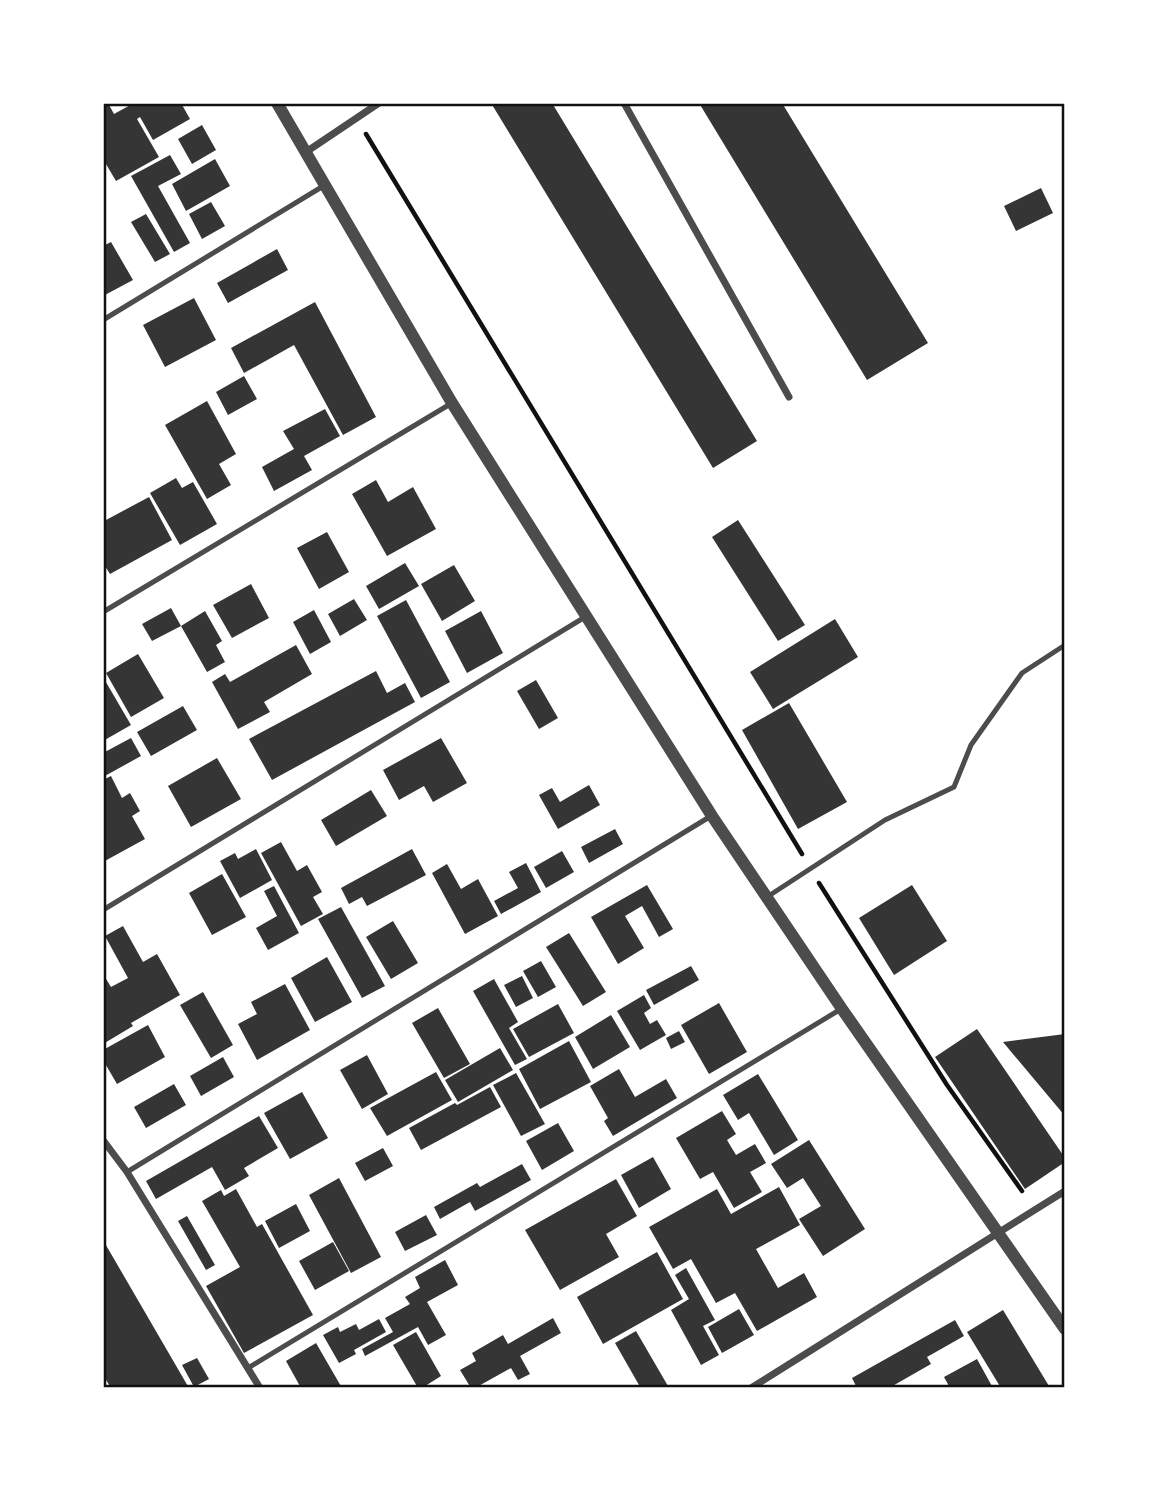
<svg xmlns="http://www.w3.org/2000/svg" width="1168" height="1491" font-family="'Noto Serif',serif">
<style>
.building{fill:#353535}
.lines{fill:none;stroke-linecap:round;stroke-linejoin:round}
.path{stroke:#111;stroke-width:4.5}
.service{stroke:#4c4c4c;stroke-width:5}
.minor{stroke:#4c4c4c;stroke-width:7}
.tertiary{stroke:#4c4c4c;stroke-width:12}
.neatline{fill:none;stroke:#111;stroke-width:2.5}
</style>
<rect width="100%" height="100%" fill="#fff"/>
<path class="building" d="M103,103h5l6,11 20,-11h47l9,16 -37,21 -13,-23 -3,2 22,38 -43,24 -13,-22z
M491,103h61l205,338 -44,27z
M699,103h83l146,240 -61,37z
M202,125l14,25 -24,14 -14,-25z
M170,155l11,19 -23,12 32,57 -16,9 -43,-76z
M215,159l15,27 -44,25 -14,-27z
M1041,188l12,25 -37,18 -12,-25z
M211,202l14,24 -23,13 -13,-25z
M146,214l24,40 -15,8 -24,-40z
M111,242l22,38 -30,16v-50z
M277,249l11,21 -60,33 -11,-20z
M194,298l22,42 -51,27 -22,-42z
M315,302l61,115 -33,18 -49,-90 -50,28 -13,-25z
M244,376l13,23 -29,16 -12,-23z
M207,401l29,53 -17,10 12,21 -24,14 -42,-74z
M325,409l15,27 -36,20 8,14 -38,21 -12,-24 32,-18 -11,-18z
M176,478l6,10 11,-6 24,42 -37,21 -30,-52z
M376,480l12,22 25,-15 23,42 -49,27 -35,-62z
M149,497l23,43 -62,34 -7,-11v-49l3,6z
M738,520l67,105 -27,16 -66,-104z
M327,532l22,40 -30,17 -22,-41z
M405,563l14,23 -40,23 -13,-23z
M454,565l21,36 -33,20 -21,-37z
M251,584l18,34 -37,20 -19,-33z
M354,599l13,21 -27,16 -12,-22z
M406,600l44,82 -29,16 -44,-82z
M171,608l10,18 24,-15 17,30 -6,4 9,17 -18,10 -26,-46 -29,15 -10,-17z
M314,610l17,32 -21,12 -17,-32z
M481,611l22,42 -36,20 -22,-42z
M835,619l23,38 -85,52 -23,-37z
M296,645l16,29 -48,28 6,10 -32,17 -26,-47 13,-8 5,8z
M138,654l26,44 -33,19 -25,-44z
M376,671l11,22 18,-10 10,19 -143,78 -23,-41z
M103,677l28,48 -28,16z
M536,680l22,38 -19,11 -22,-38z
M789,703l58,99 -49,27 -56,-99z
M183,706l14,24 -46,26 -14,-24z
M131,738l10,18 -38,21v-24z
M441,738l26,45 -34,19 -9,-16 -25,14 -16,-30z
M217,758l24,41 -50,28 -23,-41z
M111,776l11,22 8,-5 10,18 -8,5 13,23 -42,23v-82z
M589,785l11,20 -42,24 -19,-34 13,-7 8,14z
M371,790l16,26 -51,30 -15,-26z
M615,829l8,15 -34,19 -8,-16z
M281,842l16,29 10,-6 15,27 -9,5 10,17 -22,12 -40,-73z
M256,849l16,31 -32,18 -20,-37 15,-8 3,6z
M412,849l14,26 -59,31 -5,-9 -13,7 -8,-16z
M562,851l12,21 -28,16 -12,-21z
M526,863l15,29 -40,22 -7,-13 24,-13 -9,-16z
M447,864l14,25 17,-10 20,37 -33,18 -33,-61z
M222,874l24,43 -34,18 -23,-42z
M647,885l26,44 -14,8 -17,-31 -17,10 19,32 -26,16 -27,-47z
M912,885l35,56 -53,34 -35,-57z
M274,886l25,47 -31,17 -12,-22 21,-12 -13,-25z
M341,907l44,79 -23,12 -44,-79z
M393,921l25,42 -27,16 -25,-42z
M123,926l20,36 14,-8 23,41 -49,28 2,3 -30,18v-70l8,13 17,-9 -23,-42z
M569,933l37,59 -23,14 -37,-59z
M327,957l25,45 -37,20 -24,-44z
M541,961l15,26 -18,10 -15,-26z
M691,966l8,14 -45,25 -8,-15z
M522,976l11,22 -17,9 -12,-22z
M494,979l24,43 -9,6 18,31 -12,6 -42,-74z
M285,984l25,46 -53,30 -19,-36 19,-10 -6,-12z
M203,992l30,53 -22,13 -31,-53z
M644,995l7,13 -7,5 6,11 7,-4 9,15 -26,15 -23,-39z
M719,1003l28,49 -38,22 -28,-49z
M558,1004l16,29 -45,24 -16,-28z
M438,1008l32,56 -26,14 -32,-55z
M611,1015l19,32 -37,22 -18,-32z
M148,1025l17,32 -48,27 -14,-24v-10z
M977,1029l88,129v4l-40,27 -90,-132z
M679,1031l6,11 -14,7 -5,-11z
M1065,1034v82l-62,-74z
M569,1041l22,41 -51,27 -21,-40z
M500,1048l13,22 -55,32 -13,-22z
M367,1055l21,39 -26,15 -22,-39z
M223,1057l11,20 -33,19 -11,-20z
M619,1069l16,28 31,-18 11,19 -64,38 -9,-15 4,-3 -18,-32z
M436,1072l16,28 -65,36 -17,-28z
M516,1073l29,51 -24,12 -28,-51z
M758,1074l40,66 -24,15 -25,-42 -11,7 -15,-25z
M174,1084l12,21 -40,23 -12,-21z
M490,1087l11,20 -80,43 -12,-22 46,-25 2,2z
M302,1092l26,46 -38,21 -26,-46z
M722,1111l14,23 -9,6 9,15 19,-11 11,19 -16,9 12,20 -28,16 -21,-36 -13,7 -24,-41z
M259,1116l19,32 -34,20 5,8 -24,14 -13,-23 -56,32 -10,-18z
M558,1123l16,28 -32,19 -16,-29z
M809,1140l56,89 -42,27 -24,-37 22,-13 -18,-28 -16,10 -16,-24z
M383,1148l10,18 -28,15 -10,-18z
M653,1157l18,32 -32,19 -18,-33z
M522,1164l9,16 -56,31 -5,-9 -30,17 -6,-12 43,-24 3,4z
M339,1178l42,79 -30,16 -42,-78z
M616,1179l21,37 -31,18 13,23 -59,33 -35,-60z
M779,1187l21,38 -44,24 22,39 26,-15 13,24 -60,34 -22,-38 -19,10 -25,-44 -18,10 -24,-42 68,-38 14,25z
M236,1189l21,38 5,-3 51,91 -69,38 -38,-67 34,-19 -38,-66 19,-11 3,6z
M296,1204l14,27 -31,17 -14,-27z
M426,1215l11,20 -32,16 -10,-19z
M187,1216l28,49 -9,5 -28,-49z
M103,1240l86,148h-78l-8,-13z
M333,1242l16,29 -34,19 -16,-29z
M657,1252l26,47 -80,45 -26,-47z
M445,1260l13,25 -31,17 19,33 -18,10 -10,-18 -53,29 -3,-7 31,-17 -8,-14 25,-14 -5,-7 15,-9 -5,-11z
M686,1268l29,52 -12,6 16,29 -18,10 -30,-55 18,-11 -14,-24z
M739,1309l15,26 -32,18 -14,-26z
M1003,1310l46,76 -3,2h-45l-34,-56z
M553,1318l8,15 -41,23 10,18 -12,6 -7,-12 -36,20h-4l-11,-18 16,-9 -4,-8 31,-18 5,9z
M379,1319l7,13 -32,18 2,4 -17,9 -16,-28 15,-8 2,5 16,-8 3,6z
M955,1320l9,16 -37,21 4,7 -42,24h-32l-5,-10z
M636,1331l32,55 -3,2h-29l3,-3 -24,-42z
M416,1332l25,44 -19,12h-4l-25,-43z
M316,1343l26,45h-41l-15,-27z
M197,1358l12,21 -15,8 -12,-22z
M977,1359l16,29h-43l-6,-11z"/>
<g class="lines">
<path class="path" d="M366,134l436,720
M819,883l128,202 75,106"/>
<path class="service" d="M103,320l222,-135
M103,612l349,-209
M767,897l118,-77 69,-33 17,-42 51,-72 43,-28
M103,910l482,-293
M127,1172l584,-356
M248,1368l593,-359"/>
<path class="minor" d="M624,103l165,294
M306,152l73,-49
M103,1140l24,32 133,216
M751,1388l314,-197"/>
<path class="tertiary" d="M277,103l175,300 260,413 130,193 223,320"/>
</g>
<rect width="1168" height="1491" fill="none" stroke="#ffffff" stroke-width="210"/>
<rect x="105" y="105" width="958" height="1281" class="neatline"/>
</svg>
